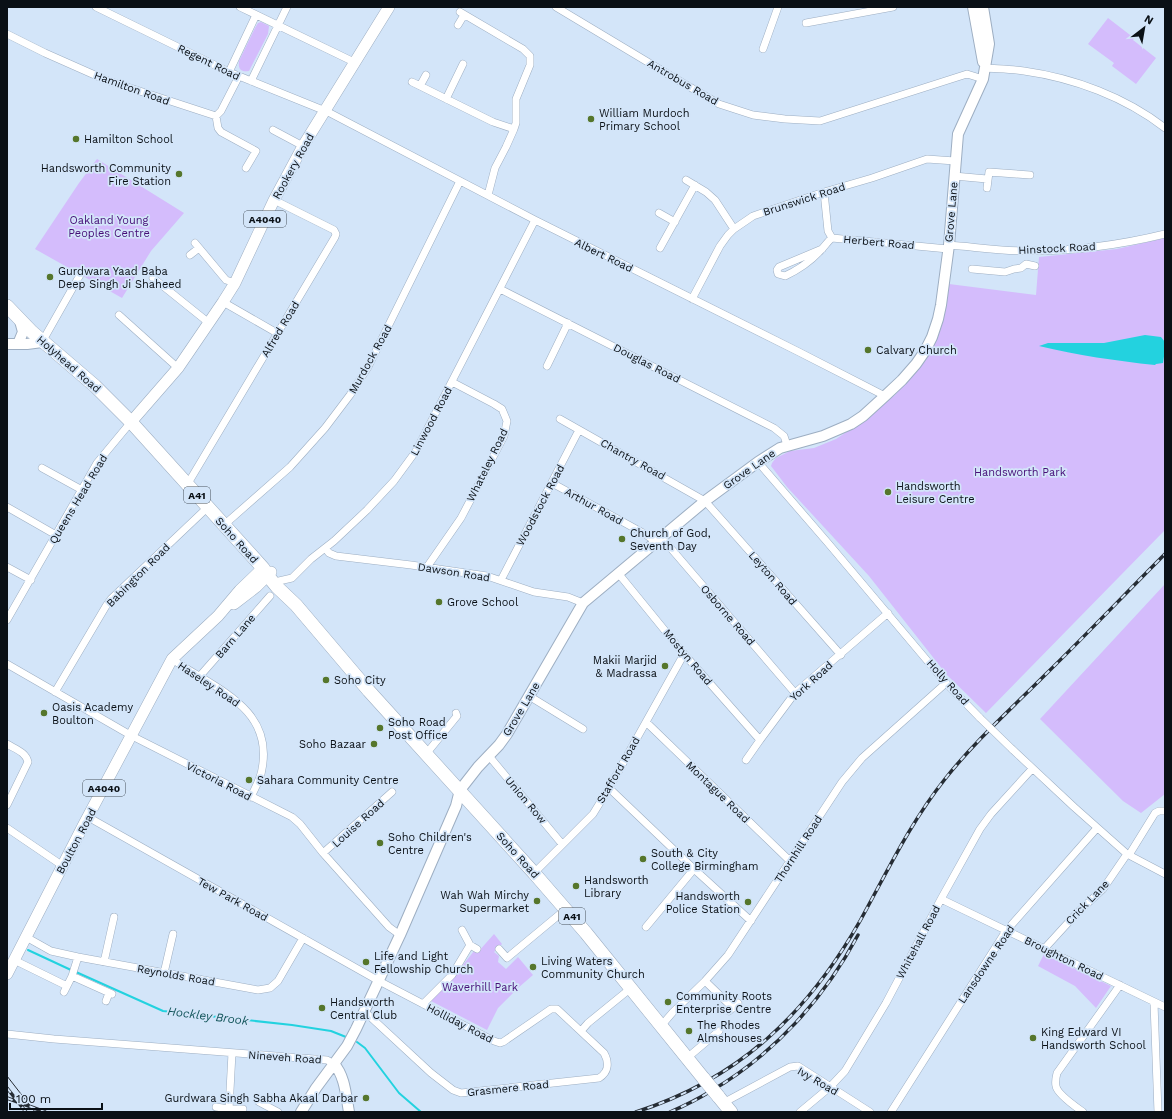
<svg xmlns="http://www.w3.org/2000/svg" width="1172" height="1119" font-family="'Work Sans',sans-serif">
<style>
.green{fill:#d4bcfc}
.water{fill:#23d2df}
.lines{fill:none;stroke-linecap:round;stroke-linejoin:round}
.stream{stroke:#23d2df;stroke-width:2}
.street-casing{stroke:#9daec2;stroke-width:8}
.secondary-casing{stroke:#9daec2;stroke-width:12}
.primary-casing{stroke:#9daec2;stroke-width:12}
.highway-casing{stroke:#9daec2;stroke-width:14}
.street{stroke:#fff;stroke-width:7}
.secondary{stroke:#fff;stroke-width:10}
.primary{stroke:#fff;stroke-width:11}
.highway{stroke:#fff;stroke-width:13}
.tram{stroke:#262d35;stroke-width:1}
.rail-casing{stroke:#262d35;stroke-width:3.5}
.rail{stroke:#d3e5f9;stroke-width:2;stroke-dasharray:6;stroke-linecap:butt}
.street-bridge-casing{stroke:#9daec2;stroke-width:8;stroke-linecap:butt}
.highway-bridge-casing{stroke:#9daec2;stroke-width:14;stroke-linecap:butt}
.street-bridge{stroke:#fff;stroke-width:7}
.highway-bridge{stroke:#fff;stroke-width:13}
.poi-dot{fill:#55762c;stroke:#d3e5f9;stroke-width:1.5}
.labels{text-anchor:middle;stroke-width:3.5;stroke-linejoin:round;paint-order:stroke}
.shield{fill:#d3e5f9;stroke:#46505a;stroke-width:1}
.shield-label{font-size:10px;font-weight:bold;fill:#0a1016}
.street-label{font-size:11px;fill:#0a1016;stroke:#d3e5f9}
.poi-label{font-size:11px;fill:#0a1016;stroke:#d3e5f9;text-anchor:start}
.park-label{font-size:11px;fill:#460e77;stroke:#d3e5f9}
.water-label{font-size:12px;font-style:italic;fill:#14565c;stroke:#d3e5f9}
</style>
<rect width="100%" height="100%" fill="#d3e5f9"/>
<path class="green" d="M1108,18l26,20 -1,2 23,18 -20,26 -24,-18 2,-3 -26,-19z
M261,22l8,4 -1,8 -19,37c-8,1 -11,-1 -10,-10l16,-33 3,-5z
M97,159l87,54 -33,38 -29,47 -87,-49 44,-66z
M1165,238v292l-179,183 -39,-38 -78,-99 -82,-89 -16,-21 1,-3 4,-5 14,-7 24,-3 22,-9 18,-12 41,-32 30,-34 11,-23 9,-26 4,-28 87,11 3,-38 78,-8z
M1165,584v210l-24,19 -18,-12 -83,-82z
M494,934l8,10 -8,8 5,4 -1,6 8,7 12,-12 15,18 -15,13 -20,20 -11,22 -56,-29 24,-26 19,-24 4,1z
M1044,954l67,32 -15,22 -21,-22 -37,-20z"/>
<path class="water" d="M1145,335l16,2 4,5v8l-2,13 -7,1 -1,1c-39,-4 -78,-10 -116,-19l9,-3h56z"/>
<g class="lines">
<path class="stream" d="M28,950l43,20
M76,972l87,39 129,14 39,6 15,6
M357,1042l8,6 34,45 22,19"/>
<g class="street-casing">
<path id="street" d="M96,7l133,65 99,40 207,108 264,132 86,44
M240,7l114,55
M556,7l115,69 48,28 34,11 32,4 35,2 147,-47 16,5
M460,12l63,37 7,7v9l-14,34v24l-2,6 -8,18 -11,21 -7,27
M806,23l87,-16
M458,25l6,-10
M7,34l38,19 61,27 110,36 5,-5 18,-35
M763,49l15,-42
M985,68c13,1 26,1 39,3 50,7 101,26 141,57
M229,72l27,-57
M251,81l36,-74
M412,82l81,40 21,7
M420,86l6,-11
M446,99l17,-35
M216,116l2,12 3,4 35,19 -10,17
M273,130l30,16
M954,176l33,3
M686,180l20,12 9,8 19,29
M987,188l2,-16 41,3
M824,192l4,39 4,7
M659,213l16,9
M832,238l116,11
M195,243l31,37 9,3
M949,245c26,2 53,6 79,6 47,0 92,-6 137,-17
M660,248l35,-63
M822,249l-43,18 -2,3 1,4 7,2c13,-6 26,-15 36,-26 4,-4 7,-9 11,-12
M190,255l9,-7
M972,269l33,3 9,-3 7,-1 5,-4 9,2
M153,278l56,45
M500,289l274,139 10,8 3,9
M692,299l28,-53 8,-11 6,-6 19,-13 71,-24 48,-14 55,-19 28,2
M223,302l54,31
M119,315l59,53
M42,342l38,-67
M547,366l21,-43
M560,419l145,82 136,154
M758,462l70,81 118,140 34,35
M42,468l40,22
M552,483l93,51 11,8
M187,485l148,-248 1,-3 -2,-4 -60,-30
M7,507l49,28
M224,525l66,-58 35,-39 25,-33 18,-28 92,-186
M662,538l133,155
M325,548l4,5 7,3 75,9 76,11 47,16 34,5 15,6
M7,567l24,13
M427,567l34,-49 43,-82 3,-15 -5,-12 -8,-5 -42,-22
M618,573l66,81 76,86
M501,580l78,-150
M279,581l13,-3 19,-19 23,-18 33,-31 27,-29 22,-30 119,-231
M7,620l90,-157 34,-41
M172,659c41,29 102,48 90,110 -1,9 -7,19 -11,28
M7,664l125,72 160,81 8,7 23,29 66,74 11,8
M199,677l71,-81
M55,692l51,-86 5,-7 97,-92
M529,696l54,33
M646,722l144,139
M7,744c8,5 19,8 21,18l-21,43
M1012,749l62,58 53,47 38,20
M426,754l31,-38 -1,-3
M489,756l73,88
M746,760l14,-20 35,-47 93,-80
M609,788l85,81 57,52
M88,817l291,164 115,60 6,2 3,-1 48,-33h6l47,44c5,9 5,19 -5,25l-138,15 -8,-3 -22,-17 -67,-62
M7,828l56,38
M323,853l69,-61
M1129,855l26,-42 4,-2h6
M534,873l59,-59 16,-26 75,-134
M941,899l224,108
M646,927l48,-58
M462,930l8,15 7,4
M26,937l25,14 27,6 180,33 12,-2 8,-7 25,-43
M1045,948l31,-34 27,-25 24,-35
M499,949l8,9 59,-49
M14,960l53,26
M104,962l10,-45
M164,973l9,-39
M72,976l40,18
M705,981l28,27
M64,992l8,-16 6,-19
M106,1001l3,-8
M1154,1003l4,109
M423,1004l29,-29 18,-30
M729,1011l9,-8
M661,1026l12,-14 32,-31 23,-26 114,-173 20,-24 84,-75
M581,1031l7,-8 43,-35
M7,1034l47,5 273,21 7,4
M687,1058l32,-27
M259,1102l19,10
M723,1103l67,-36 8,-1 72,46
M216,1107l13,2h14
M229,1109l3,-56
M800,1112l30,-25 15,-16 41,-68 55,-104 39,-70 11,-15 41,-45
M891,1112l115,-181 91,-103
M1083,1112c-7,-5 -26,-18 -27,-26 -1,-4 0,-9 1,-13l63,-88"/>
</g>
<g class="secondary-casing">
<path id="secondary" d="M973,7l10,55
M7,344h20l15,-2
M18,344l5,-12 -3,-11
M334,1064c11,12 12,32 15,48
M301,1112l15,-24 31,-42 9,-17 44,-94 56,-129 4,-16 18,-23 21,-22 8,-11 76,-131 122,-102 53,-39 22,-14 43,-12 28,-12 12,-8 22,-20 17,-16 14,-16 9,-13 7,-14 6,-18 3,-14 8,-60 9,-111 25,-55 6,-35 -6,-37"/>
</g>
<g class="primary-casing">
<path id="primary" d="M131,422l47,-54 45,-66 12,-19 39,-83 29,-54 86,-139
M234,604l22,-17 15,-15
M7,974l77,-150 88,-165 46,-43 22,-26 23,-22"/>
</g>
<g class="highway-casing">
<path id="highway" d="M7,306l25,26 63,54 36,36 132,146 5,8 9,11 19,18 73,86 165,182 52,60 118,146
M718,1096l13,16"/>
</g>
<use href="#street" class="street"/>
<use href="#secondary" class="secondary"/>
<use href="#primary" class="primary"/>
<use href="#highway" class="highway"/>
<path class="tram" d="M7,1076l28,36"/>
<g class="rail-casing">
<path id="rail" d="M7,1088l19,24
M7,1098l38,14
M636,1112c103,-33 171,-98 224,-191 27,-49 50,-98 85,-142 30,-38 67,-71 101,-105 40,-39 79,-80 119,-120
M670,1112c14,-6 28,-13 41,-21 63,-37 113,-92 147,-156"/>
</g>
<use href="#rail" class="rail"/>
<g class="street-bridge-casing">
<path id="street-bridge" d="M980,718l32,31"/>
</g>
<g class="highway-bridge-casing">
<path id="highway-bridge" d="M704,1079l14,17"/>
</g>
<use href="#street-bridge" class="street-bridge"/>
<use href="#highway-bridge" class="highway-bridge"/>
</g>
<g class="poi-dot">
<circle cx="591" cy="119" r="4"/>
<circle cx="76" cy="139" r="4"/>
<circle cx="179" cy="174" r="4"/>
<circle cx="50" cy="277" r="4"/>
<circle cx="868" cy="350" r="4"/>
<circle cx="888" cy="492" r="4"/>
<circle cx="622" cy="539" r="4"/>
<circle cx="439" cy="602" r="4"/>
<circle cx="665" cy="666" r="4"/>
<circle cx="326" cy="680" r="4"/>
<circle cx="44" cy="713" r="4"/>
<circle cx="380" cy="728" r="4"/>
<circle cx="374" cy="744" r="4"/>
<circle cx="249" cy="780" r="4"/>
<circle cx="380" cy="843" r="4"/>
<circle cx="643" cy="859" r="4"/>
<circle cx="576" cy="886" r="4"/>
<circle cx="537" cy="901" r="4"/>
<circle cx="748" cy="902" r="4"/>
<circle cx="366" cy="962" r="4"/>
<circle cx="533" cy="967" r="4"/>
<circle cx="668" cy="1002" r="4"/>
<circle cx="322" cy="1008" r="4"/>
<circle cx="689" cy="1031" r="4"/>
<circle cx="1033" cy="1038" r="4"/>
<circle cx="366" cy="1098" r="4"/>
</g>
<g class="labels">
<g class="shield">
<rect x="244" y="211" width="42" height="16" rx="3"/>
<rect x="184" y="487" width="26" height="16" rx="3"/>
<rect x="83" y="780" width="42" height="16" rx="3"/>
<rect x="559" y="908" width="26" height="16" rx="3"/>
</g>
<g class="shield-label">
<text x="265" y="223">A4040</text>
<text x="197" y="499">A41</text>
<text x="104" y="792">A4040</text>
<text x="572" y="920">A41</text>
</g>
<g class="street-label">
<text transform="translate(209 62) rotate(26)" y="4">Regent Road</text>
<text transform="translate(683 82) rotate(30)" y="4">Antrobus Road</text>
<text transform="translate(132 88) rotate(20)" y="4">Hamilton Road</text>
<text transform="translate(293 166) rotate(-61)" y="4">Rookery Road</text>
<text transform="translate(804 199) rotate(-18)" y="4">Brunswick Road</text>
<text transform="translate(951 212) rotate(-85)" y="4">Grove Lane</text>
<text transform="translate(879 242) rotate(5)" y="4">Herbert Road</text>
<text transform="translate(1057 248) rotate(-3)" y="4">Hinstock Road</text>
<text transform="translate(604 255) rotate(26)" y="4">Albert Road</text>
<text transform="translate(280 329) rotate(-59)" y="4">Alfred Road</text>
<text transform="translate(370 359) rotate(-61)" y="4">Murdock Road</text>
<text transform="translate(647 363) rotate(27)" y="4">Douglas Road</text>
<text transform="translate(69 364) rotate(41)" y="4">Holyhead Road</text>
<text transform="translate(431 421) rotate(-62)" y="4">Linwood Road</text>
<text transform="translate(633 459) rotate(29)" y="4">Chantry Road</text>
<text transform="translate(487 465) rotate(-64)" y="4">Whateley Road</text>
<text transform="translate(749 469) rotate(-35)" y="4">Grove Lane</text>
<text transform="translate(78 499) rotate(-59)" y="4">Queens Head Road</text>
<text transform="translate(540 505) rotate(-62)" y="4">Woodstock Road</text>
<text transform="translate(594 506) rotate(29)" y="4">Arthur Road</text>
<text transform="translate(237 540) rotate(48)" y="4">Soho Road</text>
<text transform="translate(454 572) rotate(9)" y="4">Dawson Road</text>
<text transform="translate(138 575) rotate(-45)" y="4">Babington Road</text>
<text transform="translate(773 578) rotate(49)" y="4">Leyton Road</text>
<text transform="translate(728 615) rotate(49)" y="4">Osborne Road</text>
<text transform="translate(235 636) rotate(-49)" y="4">Barn Lane</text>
<text transform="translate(688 657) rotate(50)" y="4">Mostyn Road</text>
<text transform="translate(811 681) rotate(-42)" y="4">York Road</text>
<text transform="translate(948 682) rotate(48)" y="4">Holly Road</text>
<text transform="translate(209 684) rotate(34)" y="4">Haseley Road</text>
<text transform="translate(521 709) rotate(-59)" y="4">Grove Lane</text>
<text transform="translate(618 770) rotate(-60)" y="4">Stafford Road</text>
<text transform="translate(219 781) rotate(27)" y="4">Victoria Road</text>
<text transform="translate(718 792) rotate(44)" y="4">Montague Road</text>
<text transform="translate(526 800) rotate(50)" y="4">Union Row</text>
<text transform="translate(358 823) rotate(-42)" y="4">Louise Road</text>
<text transform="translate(76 841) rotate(-62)" y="4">Boulton Road</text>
<text transform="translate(798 849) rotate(-57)" y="4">Thornhill Road</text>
<text transform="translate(518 855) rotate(48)" y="4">Soho Road</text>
<text transform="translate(233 899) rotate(29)" y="4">Tew Park Road</text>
<text transform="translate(1087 902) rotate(-46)" y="4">Crick Lane</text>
<text transform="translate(918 942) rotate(-62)" y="4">Whitehall Road</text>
<text transform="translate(1064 958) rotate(26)" y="4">Broughton Road</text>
<text transform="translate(986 964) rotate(-56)" y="4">Lansdowne Road</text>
<text transform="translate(176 975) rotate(10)" y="4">Reynolds Road</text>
<text transform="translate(460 1023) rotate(27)" y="4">Holliday Road</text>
<text transform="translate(285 1057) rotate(4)" y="4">Nineveh Road</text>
<text transform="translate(818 1081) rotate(30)" y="4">Ivy Road</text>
<text transform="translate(508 1088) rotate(-6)" y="4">Grasmere Road</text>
</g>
<g class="poi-label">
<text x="599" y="117">William Murdoch<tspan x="599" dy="13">Primary School</tspan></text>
<text x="84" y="143">Hamilton School</text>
<text x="171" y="172" text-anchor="end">Handsworth Community<tspan x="171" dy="13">Fire Station</tspan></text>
<text x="58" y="275">Gurdwara Yaad Baba<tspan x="58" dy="13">Deep Singh Ji Shaheed</tspan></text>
<text x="876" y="354">Calvary Church</text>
<text x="896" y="490">Handsworth<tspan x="896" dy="13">Leisure Centre</tspan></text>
<text x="630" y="537">Church of God,<tspan x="630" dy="13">Seventh Day</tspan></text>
<text x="447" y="606">Grove School</text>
<text x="657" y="664" text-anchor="end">Makii Marjid<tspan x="657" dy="13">&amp; Madrassa</tspan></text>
<text x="334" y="684">Soho City</text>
<text x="52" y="711">Oasis Academy<tspan x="52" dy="13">Boulton</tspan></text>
<text x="388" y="726">Soho Road<tspan x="388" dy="13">Post Office</tspan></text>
<text x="366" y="748" text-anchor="end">Soho Bazaar</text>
<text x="257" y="784">Sahara Community Centre</text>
<text x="388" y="841">Soho Children's<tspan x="388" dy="13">Centre</tspan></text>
<text x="651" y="857">South &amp; City<tspan x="651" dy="13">College Birmingham</tspan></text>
<text x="584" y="884">Handsworth<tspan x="584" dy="13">Library</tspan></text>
<text x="529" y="899" text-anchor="end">Wah Wah Mirchy<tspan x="529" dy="13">Supermarket</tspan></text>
<text x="740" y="900" text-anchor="end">Handsworth<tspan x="740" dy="13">Police Station</tspan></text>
<text x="374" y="960">Life and Light<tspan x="374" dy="13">Fellowship Church</tspan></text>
<text x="541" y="965">Living Waters<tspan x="541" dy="13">Community Church</tspan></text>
<text x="676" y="1000">Community Roots<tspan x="676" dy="13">Enterprise Centre</tspan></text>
<text x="330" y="1006">Handsworth<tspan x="330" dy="13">Central Club</tspan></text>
<text x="697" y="1029">The Rhodes<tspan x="697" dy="13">Almshouses</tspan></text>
<text x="1041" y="1036">King Edward VI<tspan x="1041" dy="13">Handsworth School</tspan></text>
<text x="358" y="1102" text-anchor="end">Gurdwara Singh Sabha Akaal Darbar</text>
</g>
<g class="park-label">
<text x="109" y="224">Oakland Young<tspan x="109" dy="13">Peoples Centre</tspan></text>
<text x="1020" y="476">Handsworth Park</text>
<text x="480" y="991">Waverhill Park</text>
</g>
<g class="water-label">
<text transform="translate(208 1016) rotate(7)" y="4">Hockley Brook</text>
</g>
</g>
<rect width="1172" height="1119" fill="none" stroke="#0a1016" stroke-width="16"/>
<g transform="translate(1144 28) rotate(31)" stroke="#d3e5f9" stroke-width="3" paint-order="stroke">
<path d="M0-3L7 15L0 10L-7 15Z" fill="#0a1016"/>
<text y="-6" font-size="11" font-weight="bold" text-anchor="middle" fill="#0a1016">N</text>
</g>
<path d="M10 1103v6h92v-6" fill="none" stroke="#0a1016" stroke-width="2"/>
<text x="16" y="1103" font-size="12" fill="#0a1016" stroke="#d3e5f9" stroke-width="3" paint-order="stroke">100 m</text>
</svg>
